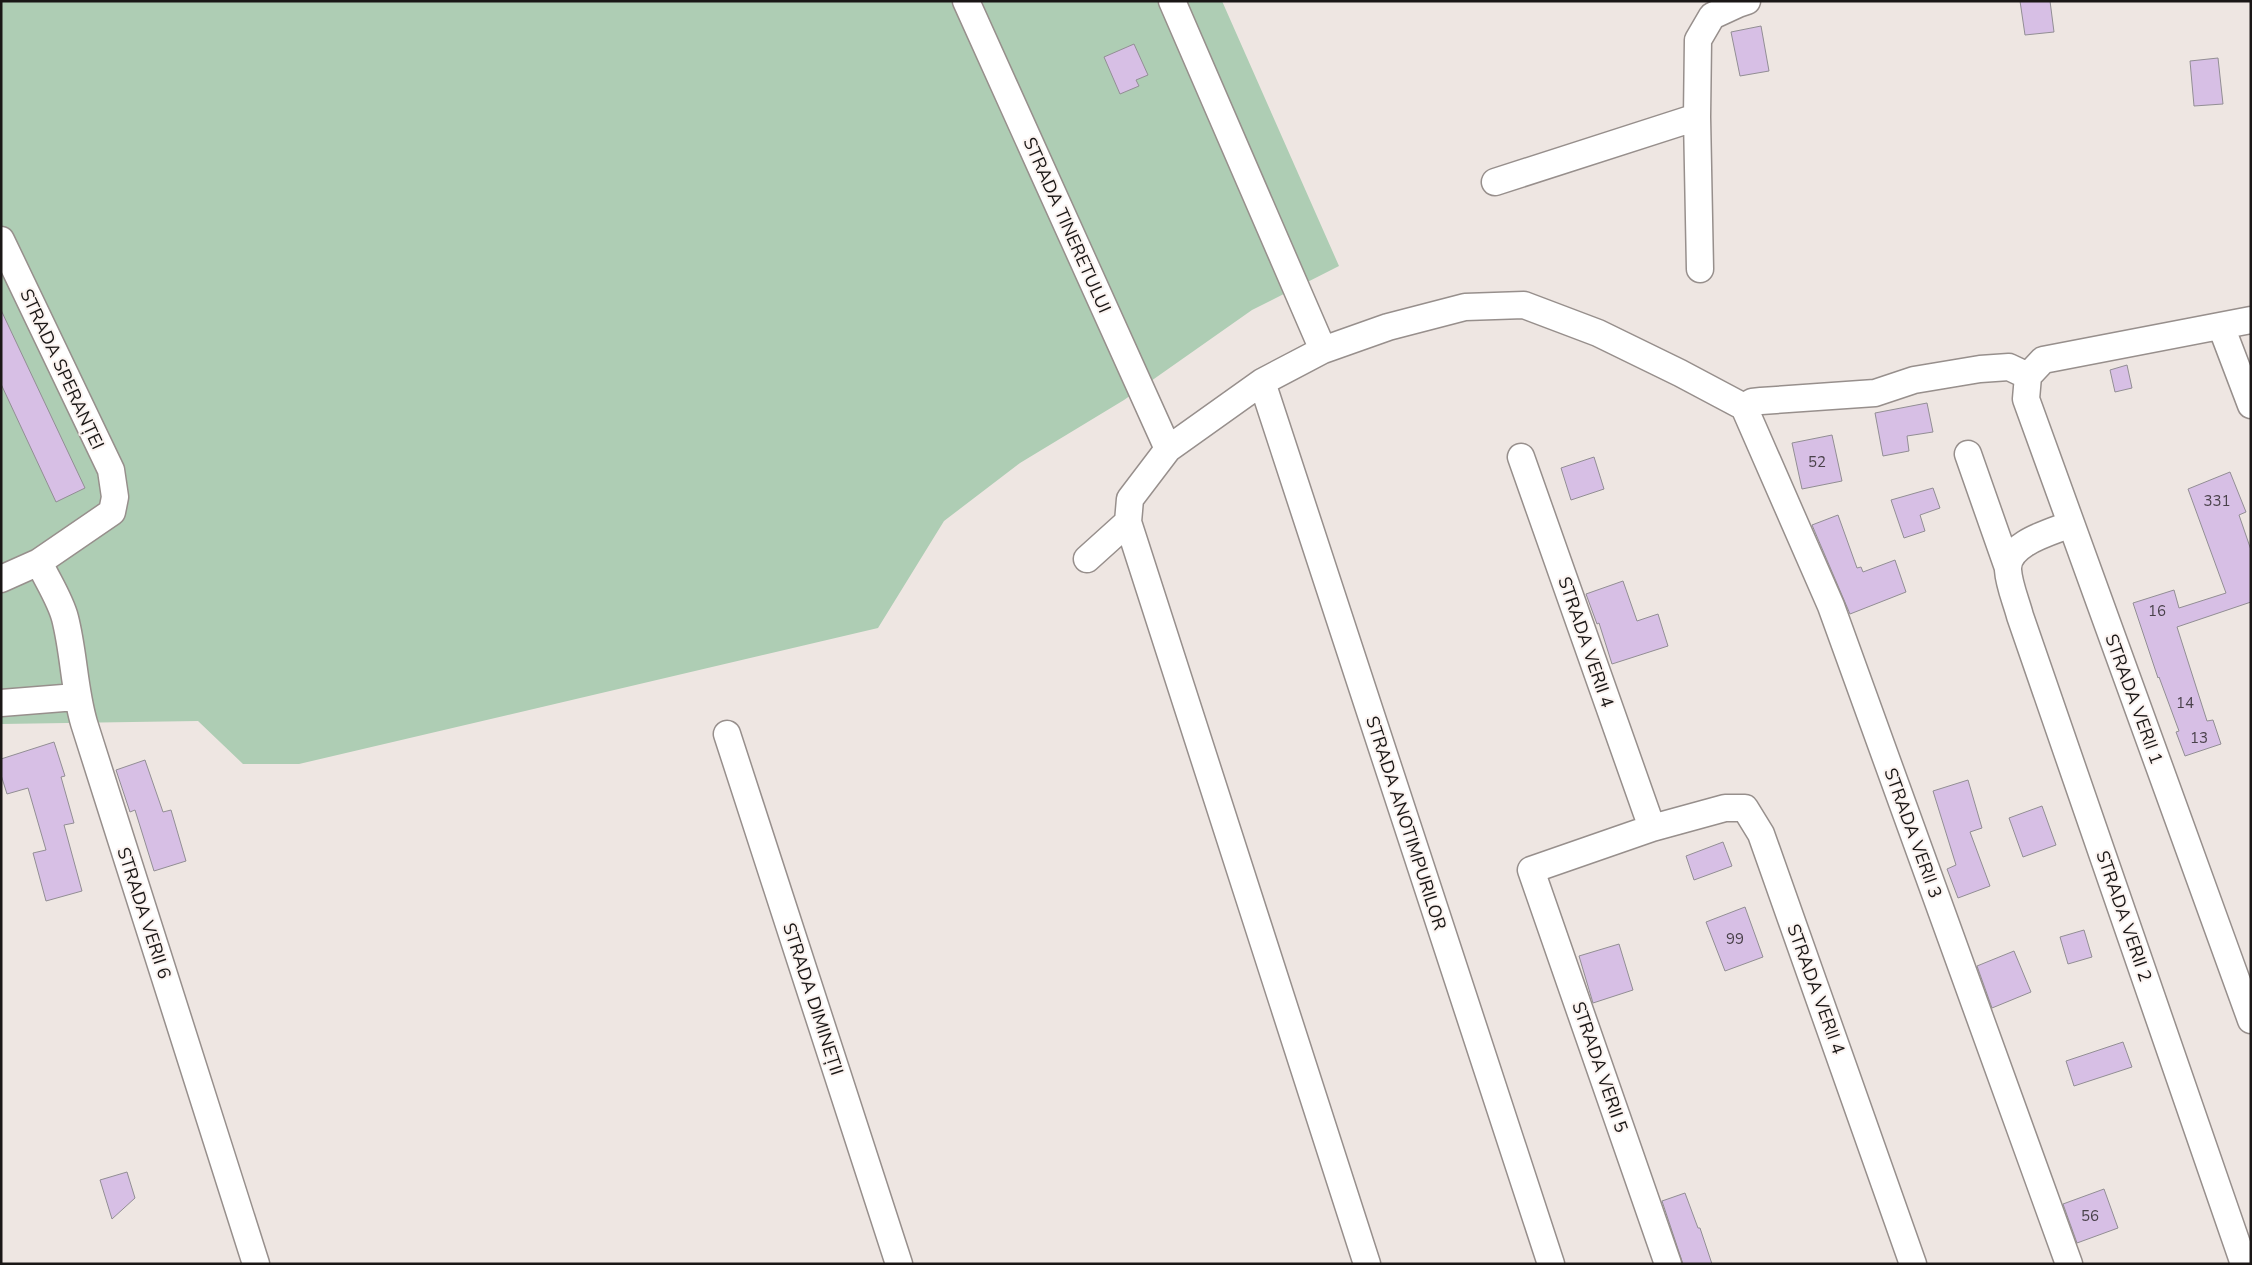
<svg xmlns="http://www.w3.org/2000/svg" width="2252" height="1265" font-family="'Nunito Sans',sans-serif">
<style>
.green{fill:#aecdb4}
.building{fill:#d7bfe5;stroke:#928e94}
.lines{fill:none;stroke-linecap:round;stroke-linejoin:round}
.minor-casing{stroke:#978f8c;stroke-width:29}
.minor{stroke:#fff;stroke-width:26}
.labels{text-anchor:middle;stroke-width:4;stroke-linejoin:round;paint-order:stroke}
.number-label{font-size:15px;fill:#49414a}
.street-label{font-size:18px;fill:#1a1716;stroke:#fbf3f0}
</style>
<rect width="100%" height="100%" fill="#eee6e2"/>
<path class="green" d="M1,1h1221l117,265 -87,44 -128,90 -104,63 -76,58 -66,107 -579,136h-56l-45,-43 -197,3z"/>
<path class="building" d="M2020,1h30l4,31 -29,3z
M1761,26l8,45 -29,5 -9,-44z
M1134,44l14,31 -12,5 3,6 -19,8 -16,-37z
M2218,58l5,46 -29,2 -4,-45z
M1,310l84,178 -29,14 -55,-118z
M2127,365l5,23 -17,4 -5,-22z
M1927,403l6,29 -26,4 2,15 -26,5 -8,-43z
M1832,435l10,46 -40,8 -10,-46z
M1594,457l10,32 -33,11 -10,-32z
M2230,472l16,40 -7,3 12,35v52l-74,25 30,94 6,-1 8,24 -36,12 -9,-24 3,-1 -20,-54 -1,1 -25,-75 41,-13 5,18 47,-15 -38,-104z
M1933,488l7,20 -20,7 5,16 -21,7 -13,-38z
M1838,515l19,53 4,-1 2,5 32,-12 11,32 -56,22 -38,-89z
M1623,581l14,40 21,-7 10,32 -56,18 -13,-41 -2,1 -11,-30z
M54,742l11,34 -4,1 13,46 -10,2 18,66 -36,10 -13,-48 13,-3 -18,-62 -21,6 -6,-19v-16z
M145,760l18,52 8,-2 15,51 -32,10 -19,-61 -5,2 -14,-42z
M1968,780l14,48 -12,4 20,54 -32,12 -11,-29 9,-4 -23,-74z
M2042,806l14,39 -33,12 -14,-39z
M1723,842l9,24 -38,14 -8,-24z
M1745,907l18,50 -38,14 -19,-49z
M2084,930l8,27 -24,7 -8,-27z
M1619,944l14,46 -40,13 -14,-47z
M2014,951l17,41 -39,16 -15,-42z
M2123,1042l9,25 -58,19 -8,-25z
M127,1172l8,26 -23,21 -12,-39z
M2104,1189l14,39 -41,15 -14,-39z
M1685,1193l13,35h2l12,36h-29l-21,-63z"/>
<g class="lines">
<g class="minor-casing">
<path id="minor" d="M966,1l202,448
M1172,1l151,349
M1495,182l202,-65
M1,240l110,230 4,27 -3,15 -73,50 -38,17
M1700,269l-3,-152 1,-77 14,-24 26,-12 9,-3
M2221,326l30,79
M2028,376l-2,23 225,621
M2028,376l15,-16 208,-40
M1262,382l289,882
M1744,407l87,199 238,658
M1744,407l8,-5 9,-1 114,-8 39,-13 66,-11 29,-2 19,9
M1968,454l40,114
M1521,457l131,371 73,-20h20l16,26 152,430
M1128,522l239,742
M2071,524c-19,8 -65,19 -63,46 1,15 8,31 12,46l224,648
M1087,559l41,-37 2,-23 38,-50 94,-67 61,-32 65,-23 77,-20 59,-2 74,28 82,40 64,34
M39,562c8,18 21,37 26,56 9,35 9,71 19,105l172,541
M1,703l75,-6
M727,734l172,530
M1652,828l-121,42 137,394"/>
</g>
<use href="#minor" class="minor"/>
</g>
<g class="labels">
<g class="number-label">
<text x="1817" y="467">52</text>
<text x="2217" y="506">331</text>
<text x="2157" y="616">16</text>
<text x="2185" y="708">14</text>
<text x="2199" y="743">13</text>
<text x="1735" y="944">99</text>
<text x="2090" y="1221">56</text>
</g>
<g class="street-label">
<text transform="translate(1067 225) rotate(66)" y="6">STRADA TINERETULUI</text>
<text transform="translate(62 369) rotate(65)" y="6">STRADA SPERANȚEI</text>
<text transform="translate(1586 642) rotate(71)" y="6">STRADA VERII 4</text>
<text transform="translate(2134 699) rotate(70)" y="6">STRADA VERII 1</text>
<text transform="translate(1406 823) rotate(72)" y="6">STRADA ANOTIMPURILOR</text>
<text transform="translate(1913 833) rotate(70)" y="6">STRADA VERII 3</text>
<text transform="translate(144 913) rotate(72)" y="6">STRADA VERII 6</text>
<text transform="translate(2124 916) rotate(71)" y="6">STRADA VERII 2</text>
<text transform="translate(1816 989) rotate(70)" y="6">STRADA VERII 4</text>
<text transform="translate(813 999) rotate(72)" y="6">STRADA DIMINEȚII</text>
<text transform="translate(1600 1067) rotate(71)" y="6">STRADA VERII 5</text>
</g>
</g>
<rect width="2252" height="1265" fill="none" stroke="#1a1716" stroke-width="5"/>
</svg>
